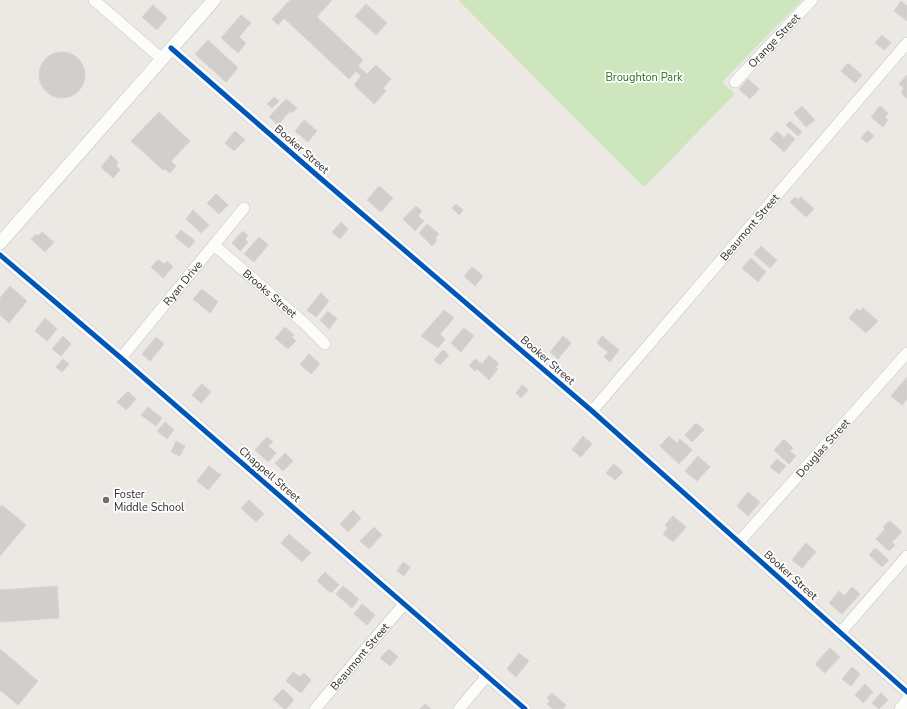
<svg xmlns="http://www.w3.org/2000/svg" width="907" height="709" font-family="'Nunito Sans',sans-serif">
<style>
.green{fill:#cee6be}
.building{fill:#d1cecb;stroke:#d7d4d0}
.lines{fill:none;stroke-linecap:round;stroke-linejoin:round}
.minor-casing{stroke:#c5c4c5;stroke-width:12}
.tertiary-casing{stroke:#c5c4c5;stroke-width:14}
.minor{stroke:#fcfcfb;stroke-width:11}
.tertiary{stroke:#fcfcfb;stroke-width:13}
.cycleway-casing{stroke:#fff;stroke-width:8}
.cycleway{stroke:#0057b8;stroke-width:5}
.poi-dot{fill:#706f6e;stroke:#fff;stroke-width:1.5}
.labels{text-anchor:middle;stroke-width:3.5;stroke-linejoin:round;paint-order:stroke}
.street-label{font-size:11px;fill:#2e2e2e;stroke:#fff}
.park-label{font-size:11px;fill:#2c6e1b;stroke:#fff}
.poi-label{font-size:11px;fill:#2e2e2e;stroke:#fff;text-anchor:start}
</style>
<rect width="100%" height="100%" fill="#ece8e4"/>
<path class="green" d="M458,0h344l-80,82 13,12 -91,93z"/>
<path class="building" d="M290,0h42l-15,17 46,43 -5,6 9,8 9,-9 15,14 -8,9 3,3 -12,13 -20,-19 7,-9 -5,-5 -7,8 -65,-61 -6,7 -6,-6z
M901,1l6,5v15l-13,-10z
M366,4l21,19 -11,12 -21,-19z
M153,5l14,13 -10,12 -15,-13z
M241,15l10,8 -12,14 7,6 -8,10 -17,-15z
M882,35l9,8 -7,7 -9,-7z
M208,40l30,28 -12,14 -31,-28z
M39 75a23 23 0 1 1 46 0a23 23 0 1 1-46 0Z
M848,63l14,12 -7,8 -14,-12z
M907,75v24l-6,-6 3,-5 -5,-4z
M748,79l11,10 -9,10 -11,-10z
M274,97l5,4 -7,7 -5,-4z
M286,99l11,9 -5,5 -2,-2 -12,14 -9,-8z
M802,106l13,14 -9,7 -12,-14z
M880,106l8,7 -3,4 3,3 -5,7 -12,-10z
M159,112l31,29 -19,20 5,5 -6,7 -5,-4 -2,1 -32,-29z
M304,120l13,11 -9,11 -13,-11z
M790,121l12,11 -4,4 -12,-11z
M868,130l6,6 -7,7 -6,-5z
M235,131l10,9 -11,11 -9,-8z
M777,131l7,7 4,-5 7,6 -11,13 -14,-13z
M111,155l7,7 -2,3 4,5 -7,8 -12,-11z
M379,186l14,12 -12,14 -14,-12z
M216,194l12,11 -9,9 -12,-11z
M795,197l3,3 3,-3 13,12 -8,8 -16,-15z
M456,204l7,6 -4,5 -7,-7z
M416,206l6,5 -4,5 6,5 -9,10 -12,-12z
M193,210l16,15 -8,8 -15,-14z
M341,222l7,7 -8,10 -8,-7z
M427,224l12,10 -4,4 2,2 -5,6 -13,-13z
M181,230l14,11 -6,7 -14,-11z
M243,231l5,5 -3,3 3,3 -8,9 -8,-8z
M42,232l12,10 -9,10 -14,-13 5,-5 2,2z
M259,237l9,8 -14,17 -10,-8z
M761,246l16,14 -7,8 -16,-14z
M751,258l15,14 -8,10 -16,-14z
M158,260l6,4 3,-3 6,6 -10,11 -12,-11z
M472,267l11,9 -8,10 -11,-10z
M10,286l17,15 -18,22 -9,-8v-17z
M202,289l16,13 -8,11 -17,-14z
M321,293l8,8 -13,16 -9,-7z
M863,308l15,13 -12,12 -17,-15 8,-9 3,2z
M444,310l10,8 -14,16 5,5 -7,9 -17,-12z
M328,311l9,8 -8,10 -9,-9z
M45,318l12,11 -10,12 -12,-10z
M285,327l9,8 -2,2 4,4 -8,8 -13,-11z
M464,328l10,8 -13,16 -10,-9z
M63,336l8,8 -10,12 -9,-7z
M563,336l8,7 -13,16 -8,-7z
M602,336l17,14 -9,12 -6,-5 4,-5 -11,-9z
M156,337l8,7 -14,17 -8,-7z
M443,350l6,5 -9,10 -6,-5z
M309,354l11,10 -9,10 -11,-10z
M489,355l10,9 -4,3 3,2 -9,11 -12,-11 -2,2 -6,-5 6,-7 7,5z
M63,359l6,5 -7,8 -6,-5z
M907,377v22l-5,6 -11,-9z
M202,384l9,8 -10,11 -9,-8z
M522,385l6,5 -7,8 -5,-5z
M128,391l8,8 -10,11 -9,-8z
M148,407l14,11 -6,8 -15,-11z
M165,422l9,8 -7,9 -10,-8z
M696,423l8,7 -12,12 -7,-7z
M583,436l9,8 -11,13 -9,-7z
M669,436l8,7 3,-4 12,11 -13,14 -19,-18z
M267,437l6,5 -5,4 8,7 -8,9 -13,-12z
M784,439l9,9 -3,3 6,5 -7,8 -15,-14z
M176,441l9,5 -5,10 -9,-4z
M285,453l8,8 -10,10 -8,-8z
M698,456l12,11 -13,14 -12,-10z
M777,459l9,7 -7,8 -9,-7z
M614,464l9,8 -8,8 -9,-7z
M209,466l12,9 -13,15 -11,-9z
M748,492l12,10 -12,14 -11,-10z
M249,500l15,14 -8,8 -15,-14z
M2,505l24,20 -26,31v-49z
M353,510l8,8 -13,14 -8,-8z
M673,516l13,11 -13,15 -10,-8 5,-6 -3,-3z
M890,521l12,11 -10,10 3,3 -6,6 -13,-12 9,-10 -2,-2z
M374,527l8,8 -13,14 -9,-8z
M289,534l22,19 -9,9 -21,-19z
M806,543l10,9 -14,16 -10,-8z
M875,548l14,12 -7,7 -13,-12z
M403,562l7,5 -6,9 -7,-5z
M325,572l14,13 -8,8 -14,-12z
M57,586l2,32 -59,4v-32z
M343,586l16,13 -7,9 -16,-14z
M852,587l8,7 -18,20 -13,-11 10,-12 5,5z
M362,604l13,11 -8,10 -13,-11z
M830,648l10,9 -15,16 -10,-9z
M0,649l38,32 -20,24 -18,-15z
M389,649l9,8 -8,9 -10,-8z
M519,653l10,8 -13,16 -9,-8z
M852,667l8,7 -9,12 -9,-7z
M293,672l7,5 4,-4 7,7 -10,13 -15,-12z
M865,684l8,8 -10,11 -8,-8z
M283,689l11,11 -8,9h-2l-11,-10z
M552,693l14,12 -3,4h-10l-6,-5 3,-3 -3,-3z
M881,693l7,7 -9,9 -7,-6z
M425,704l6,5h-11z"/>
<g class="lines">
<g class="minor-casing">
<g id="minor">
<path d="M94,0l68,59"/>
<path d="M171,48l148,129 273,234 315,281"/>
<path id="s1" d="M735,82l77,-82"/>
<path id="s2" d="M214,245l89,77 22,22"/>
<path d="M0,255l121,103 404,351"/>
<path id="s3" d="M121,358l123,-150"/>
<path id="s4" d="M592,411l315,-368"/>
<path id="s5" d="M739,542l168,-189"/>
<path d="M840,633l67,-77"/>
<path id="s6" d="M315,709l89,-105"/>
<path d="M459,709l28,-33"/>
<path d="M900,709l7,-9"/>
</g>
</g>
<g class="tertiary-casing">
<path id="tertiary" d="M0,243l214,-243"/>
</g>
<use href="#minor" class="minor"/>
<use href="#tertiary" class="tertiary"/>
<g class="cycleway-casing">
<path id="cycleway" d="M171,48l148,129 273,234 315,281
M0,255l121,103 404,351"/>
</g>
<use href="#cycleway" class="cycleway"/>
</g>
<circle class="poi-dot" cx="106" cy="500" r="4"/>
<g class="labels">
<g class="street-label">
<text dy="4" stroke="none"><textPath href="#s1" startOffset="57">Orange Street</textPath></text>
<text transform="translate(302 149) rotate(41)" y="4">Booker Street</text>
<text dy="4" stroke="none"><textPath href="#s4" startOffset="242">Beaumont Street</textPath></text>
<text dy="4" stroke="none"><textPath href="#s3" startOffset="97">Ryan Drive</textPath></text>
<text dy="4" stroke="none"><textPath href="#s2" startOffset="74">Brooks Street</textPath></text>
<text transform="translate(548 360) rotate(41)" y="4">Booker Street</text>
<text dy="4" stroke="none"><textPath href="#s5" startOffset="126">Douglas Street</textPath></text>
<text transform="translate(270 474) rotate(41)" y="4">Chappell Street</text>
<text transform="translate(791 575) rotate(42)" y="4">Booker Street</text>
<text dy="4" stroke="none"><textPath href="#s6" startOffset="69">Beaumont Street</textPath></text>
</g>
<g class="park-label">
<text x="644" y="81">Broughton Park</text>
</g>
<g class="poi-label">
<text x="114" y="498">Foster<tspan x="114" dy="13">Middle School</tspan></text>
</g>
</g>
</svg>
